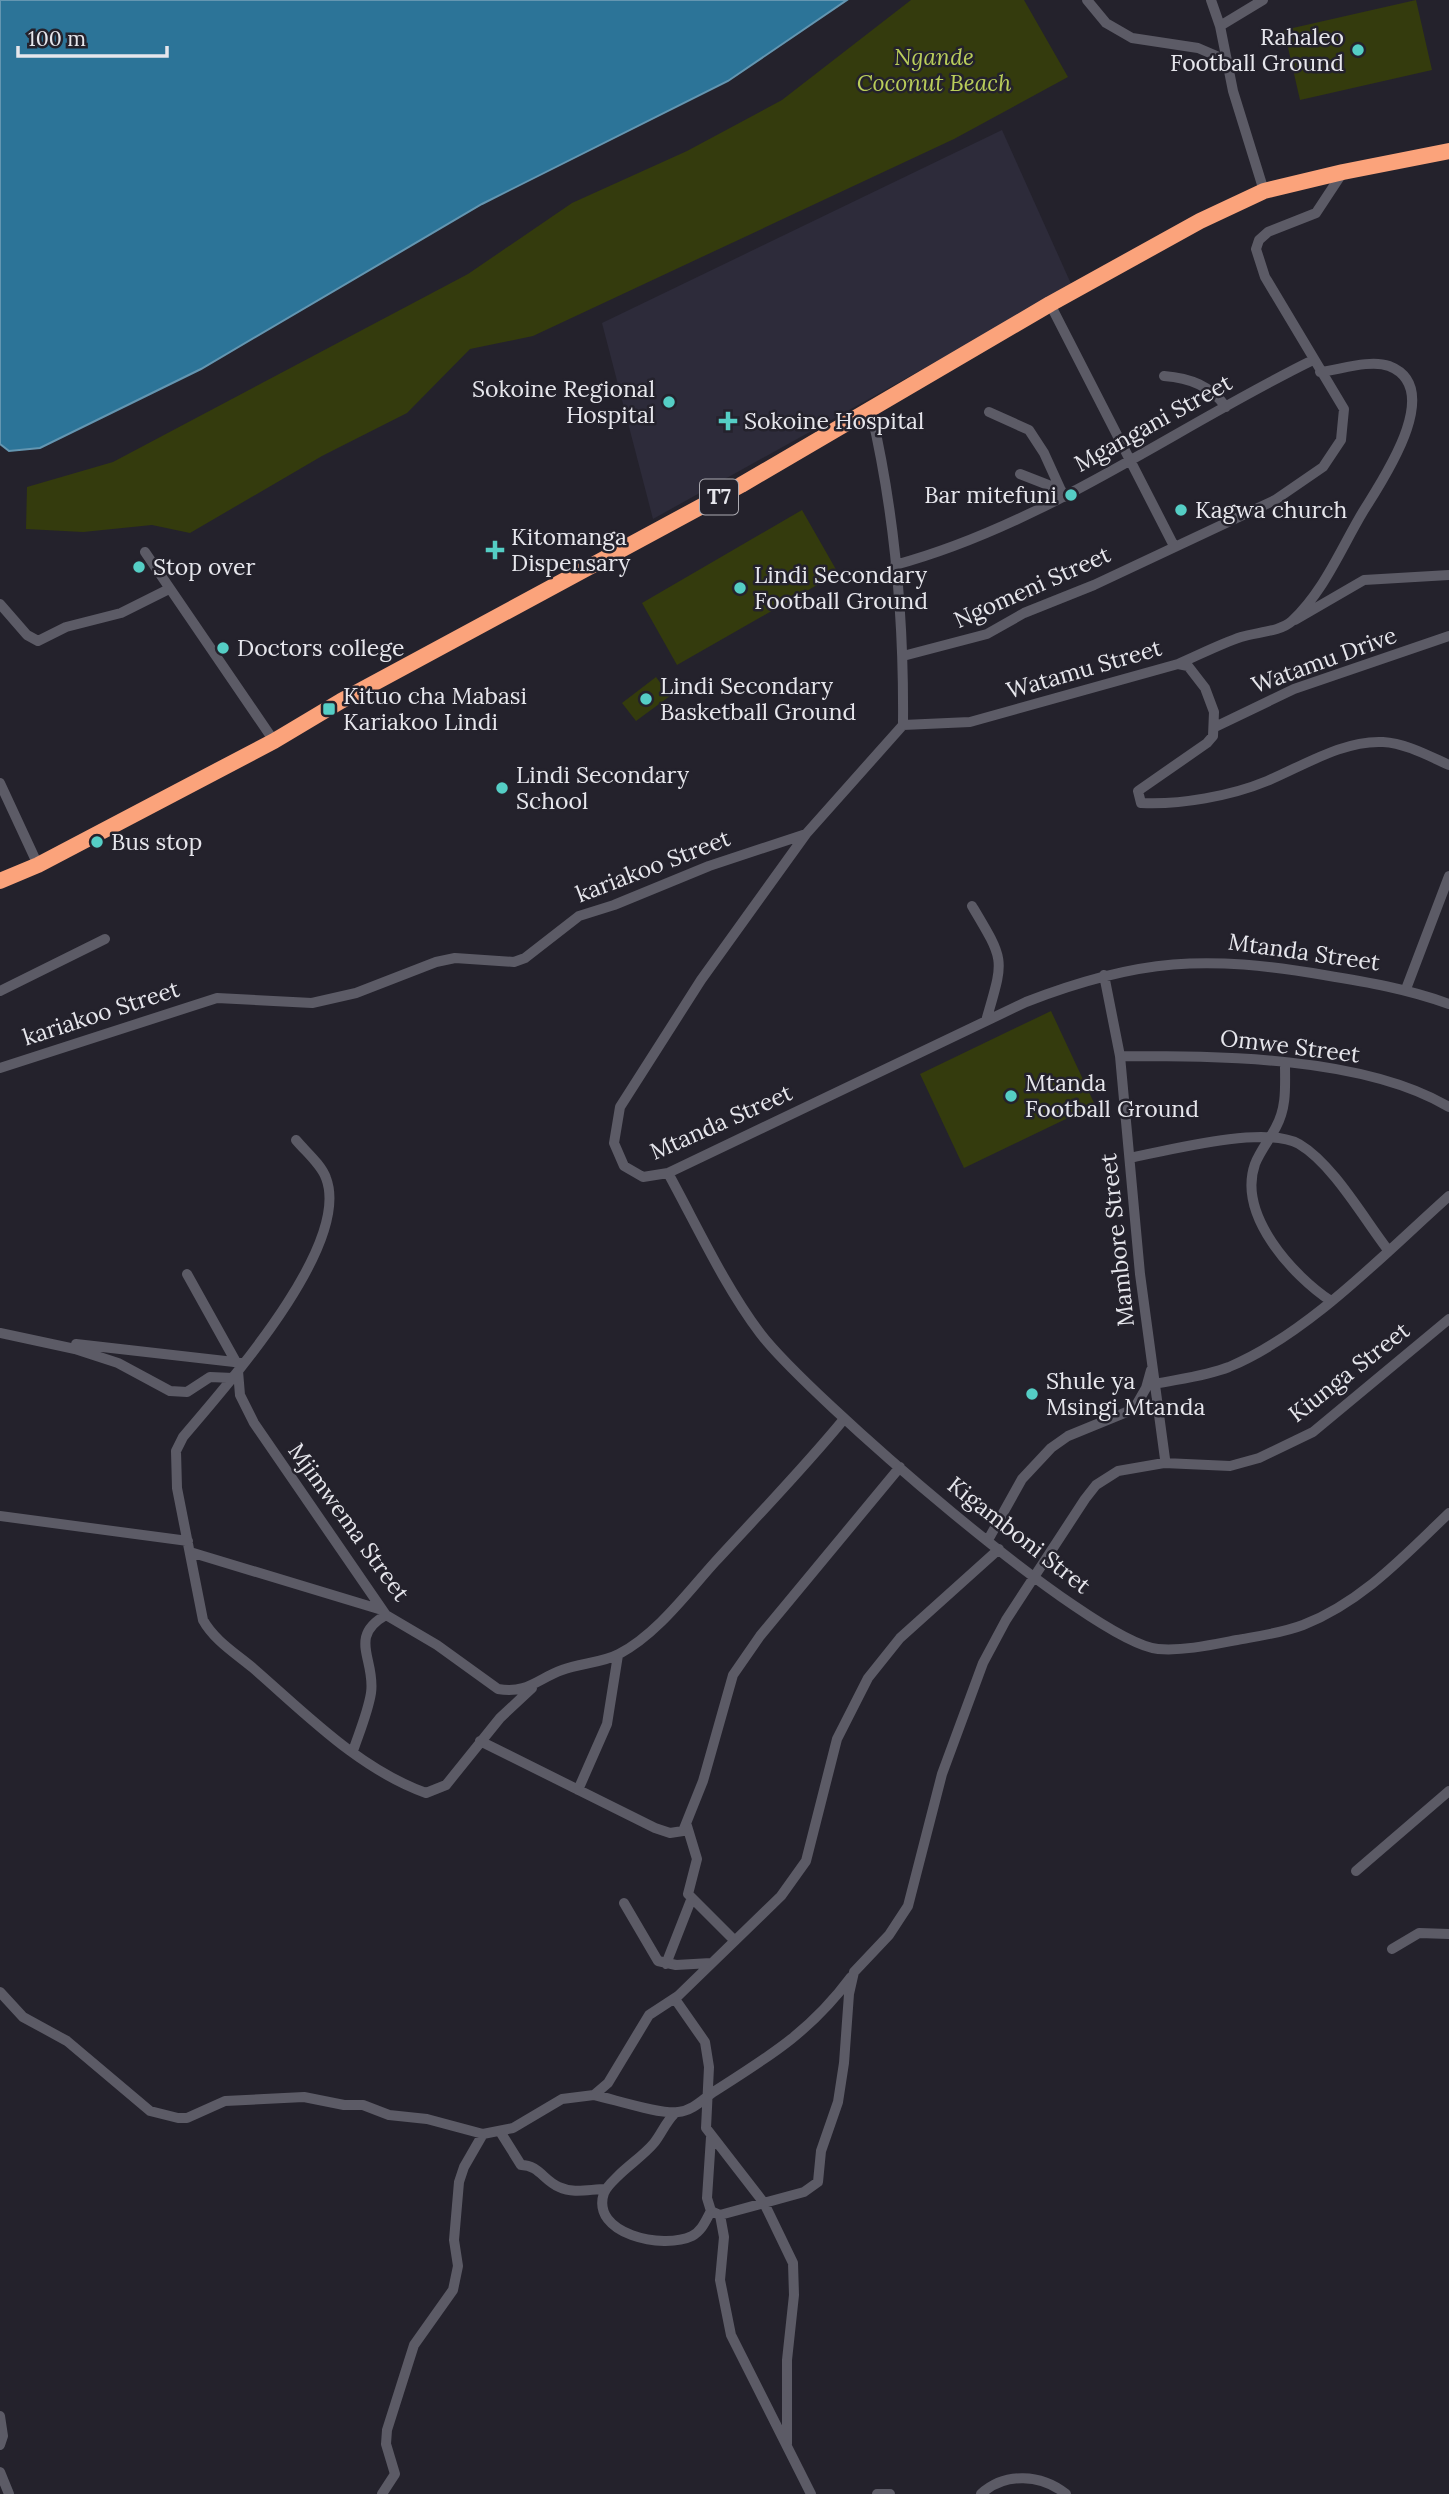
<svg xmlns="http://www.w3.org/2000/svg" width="1449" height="2494" font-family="Lora,serif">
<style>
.built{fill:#2d2b3a}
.green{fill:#343b0d}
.water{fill:#2c7498;stroke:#6496b1;stroke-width:2}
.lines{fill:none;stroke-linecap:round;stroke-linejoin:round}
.minor{stroke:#5c5b66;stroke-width:10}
.highway{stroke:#fba37b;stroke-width:16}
.poi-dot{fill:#55cec5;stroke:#24222c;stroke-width:2.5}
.labels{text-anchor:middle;stroke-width:5;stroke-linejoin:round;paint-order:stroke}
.shield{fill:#24222c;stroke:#acabb2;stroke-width:2}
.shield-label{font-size:21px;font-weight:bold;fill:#e6e6ec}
.poi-label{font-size:23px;fill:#e6e6ec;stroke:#24222c;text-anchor:start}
.park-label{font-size:23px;font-style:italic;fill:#b9cd5a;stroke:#24222c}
.street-label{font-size:23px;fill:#e6e6ec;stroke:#24222c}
</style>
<rect width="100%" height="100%" fill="#24222c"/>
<path class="built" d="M1002,130l70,156 -419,233 -51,-196z"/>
<path class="green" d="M911,0h113l44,77 -114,62 -421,197 -63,13 -63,64 -85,43 -132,77 -38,-8 -69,7 -57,-3 1,-42 86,-25 355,-188 104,-71 115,-52 95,-51z
M1416,0l16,70 -132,30 -16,-70z
M802,510l36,63 -161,92 -35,-62z
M656,677l14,19 -34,25 -14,-18z
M1051,1011l44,94 -131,63 -44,-94z"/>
<path class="water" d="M0,0h847l-119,81 -246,123 -281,165 -161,79 -31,3 -9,-7z"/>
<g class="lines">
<path class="minor" d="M1087,0l19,23 26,15 66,10 28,12
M1211,0l9,26 13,65 31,100
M1220,26l43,-26
M1050,304l124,242
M1164,376c26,2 47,10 62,31
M871,411c24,103 33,209 32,314l-97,109 -105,146 -81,127 -6,36 10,23 19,11 25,-4 358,-171c113,-44 180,-47 298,-27 43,7 84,14 125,29
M989,412l40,18 15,23 20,44
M1020,474l41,16
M145,552l129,189
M895,565c151,-41 279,-137 418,-205
M0,604l27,31 11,6 28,-14 55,-14 48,-24
M1295,620l69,-40 85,-5
M903,656l84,-22 37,-21 70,-28 181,-85 48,-33 18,-27 3,-31 -79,-132 -9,-28 3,-9 9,-8 48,-19 27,-41
M1178,664c21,-9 42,-20 63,-27 15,-5 39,-5 51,-16 33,-31 49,-73 72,-111 18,-29 82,-122 25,-144 -19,-7 -50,4 -69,6
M903,725l67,-3 208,-58 10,2 17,22 9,24 -1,24 -6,7 -69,48 3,12c39,2 90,-7 126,-22 36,-15 76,-41 116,-39 22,1 46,14 66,23
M1215,727l79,-38 155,-53
M0,783l38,82
M972,906c34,57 32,52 14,115
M1104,975l16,81 20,218 25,185
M1406,989l43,-113
M0,991l105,-52
M1120,1056c98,0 243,0 329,51
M1285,1064c0,22 2,43 -9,63 -6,12 -16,24 -21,37 -18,51 38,112 76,137
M0,1068l217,-70 95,5 44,-10 80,-31 19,-4 59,4 11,-4 54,-42 35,-11 95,-39 97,-32
M296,1140c9,11 25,24 30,38 26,68 -101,209 -143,259l-7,14 1,37 26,132c11,20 32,33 50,48 53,46 106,101 173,125l20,-8 54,-67 32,-30
M1130,1158c39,-8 135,-33 169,-14 34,20 65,75 89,106
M668,1173c29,53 56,112 92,160 46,61 331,310 398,316 26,2 53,-4 79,-9 22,-4 45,-7 66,-15 59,-23 102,-70 146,-112
M187,1274l49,88
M0,1333l75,16 43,14 52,28 17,1 23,-15 23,1
M76,1344l167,19
M238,1371l2,24 14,28 132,192 51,30 61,44c30,5 39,-10 64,-19 18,-7 40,-7 57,-16 38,-20 68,-61 96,-92 44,-48 88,-93 129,-143
M1155,1384c24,-5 51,-8 74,-17 79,-33 156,-114 220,-171
M0,1516l188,25
M988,1540l34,-61 29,-31 17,-12 66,-27 12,-21 5,-18
M190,1552l192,58
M480,1741l175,87 15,5 13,-2 20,-50 30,-106 27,-39 140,-169
M353,1751c6,-18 15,-39 18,-58 5,-33 -24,-56 15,-78
M578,1790l29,-66 11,-69
M687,1826l10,33 -9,35 46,46
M1356,1871l93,-80
M624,1903l34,58 18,4 35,-2
M1392,1949l27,-16 30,1
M666,1964l25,-64
M0,1992l23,25 44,24 83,70 28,7h9l38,-17 79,-4 40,8h19l26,10 38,4 56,15 30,-6 49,-29 32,-4 14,-12 41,-68 29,-19 103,-100 25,-35 31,-122 31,-61 32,-40 99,-89
M675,1999l30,43 4,25 -3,61 58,75 29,60 1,32 -7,65v84
M594,2095c19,4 67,20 84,17 15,-1 26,-14 37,-21 55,-35 96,-60 136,-114
M675,2113c-10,10 -13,20 -21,30 -10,12 -25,22 -36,33 -5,5 -11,10 -14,17 -14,41 59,57 88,43 10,-5 14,-16 19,-25
M501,2133l20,32c18,0 22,15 38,22 15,7 31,2 47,2
M711,2137l-4,61 4,13 9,4 84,-23 14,-10 3,-31 17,-49 6,-39 5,-69 5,-22 35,-37 19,-29 34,-132 41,-111 23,-43 79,-121 11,-14 22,-14 46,-8 66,3 29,-8 54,-26 136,-113
M720,2215l4,22 -4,43 11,55 80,159
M0,2416l3,20 -3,9
M0,2472l9,22
M382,2494l13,-20 -9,-30 1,-14 27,-85 39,-55 5,-24 -4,-26 5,-58 5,-15 19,-33
M877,2494h13
M981,2494c24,-22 60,-20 85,0"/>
<path class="highway" d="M0,881l38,-16 236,-124 67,-40 400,-216 309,-181 150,-83 64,-30 79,-19 106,-21"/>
</g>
<g class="poi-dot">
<circle cx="1358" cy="50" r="7"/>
<circle cx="669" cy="402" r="7"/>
<path d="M724.5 410.5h7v7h7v7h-7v7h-7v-7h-7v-7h7z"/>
<circle cx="1071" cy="495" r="7"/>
<circle cx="1181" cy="510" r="7"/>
<path d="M491.5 539.5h7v7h7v7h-7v7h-7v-7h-7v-7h7z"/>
<circle cx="139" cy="567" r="7"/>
<circle cx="740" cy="588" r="7"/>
<circle cx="223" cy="648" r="7"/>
<circle cx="646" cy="699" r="7"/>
<rect x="322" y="702" width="14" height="14" rx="3.5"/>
<circle cx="502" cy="788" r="7"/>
<circle cx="97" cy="842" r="7"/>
<circle cx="1011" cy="1096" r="7"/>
<circle cx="1032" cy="1394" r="7"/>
</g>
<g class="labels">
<rect class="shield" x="700" y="479.5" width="38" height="35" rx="5"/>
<g class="shield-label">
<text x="719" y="504">T7</text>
</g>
<g class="poi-label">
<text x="1344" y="45" text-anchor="end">Rahaleo<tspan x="1344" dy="26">Football Ground</tspan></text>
<text x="655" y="397" text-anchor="end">Sokoine Regional<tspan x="655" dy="26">Hospital</tspan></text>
<text x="744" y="429">Sokoine Hospital</text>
<text x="1057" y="503" text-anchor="end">Bar mitefuni</text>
<text x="1195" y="518">Kagwa church</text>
<text x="511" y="545">Kitomanga<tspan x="511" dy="26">Dispensary</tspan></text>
<text x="153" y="575">Stop over</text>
<text x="754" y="583">Lindi Secondary<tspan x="754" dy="26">Football Ground</tspan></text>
<text x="237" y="656">Doctors college</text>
<text x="660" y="694">Lindi Secondary<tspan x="660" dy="26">Basketball Ground</tspan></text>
<text x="343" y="704">Kituo cha Mabasi<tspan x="343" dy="26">Kariakoo Lindi</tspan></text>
<text x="516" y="783">Lindi Secondary<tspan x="516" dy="26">School</tspan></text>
<text x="111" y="850">Bus stop</text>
<text x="1025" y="1091">Mtanda<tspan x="1025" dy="26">Football Ground</tspan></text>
<text x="1046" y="1389">Shule ya<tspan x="1046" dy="26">Msingi Mtanda</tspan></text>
</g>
<g class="park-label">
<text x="934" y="65">Ngande<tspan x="934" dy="26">Coconut Beach</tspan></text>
</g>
<g class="street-label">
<text transform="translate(1153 423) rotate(-29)" y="8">Mgangani Street</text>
<text transform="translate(1032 587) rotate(-24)" y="8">Ngomeni Street</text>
<text transform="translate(1324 660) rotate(-20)" y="8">Watamu Drive</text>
<text transform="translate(1084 669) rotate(-16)" y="8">Watamu Street</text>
<text transform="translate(653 866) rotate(-21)" y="8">kariakoo Street</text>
<text transform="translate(1304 952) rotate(8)" y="8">Mtanda Street</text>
<text transform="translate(101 1013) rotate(-18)" y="8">kariakoo Street</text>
<text transform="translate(1290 1046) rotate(7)" y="8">Omwe Street</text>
<text transform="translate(721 1122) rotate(-24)" y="8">Mtanda Street</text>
<text transform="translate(1117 1240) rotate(-96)" y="8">Mambore Street</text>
<text transform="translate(1349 1372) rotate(-38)" y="8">Kiunga Street</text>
<text transform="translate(349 1522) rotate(54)" y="8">Mjimwema Street</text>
<text transform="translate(1019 1535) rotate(38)" y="8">Kigamboni Stret</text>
</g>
</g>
<path d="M18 46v10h149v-10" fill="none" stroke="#e6e6ec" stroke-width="3.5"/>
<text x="28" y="46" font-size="21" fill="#e6e6ec" stroke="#24222c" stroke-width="5" paint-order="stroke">100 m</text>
</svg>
